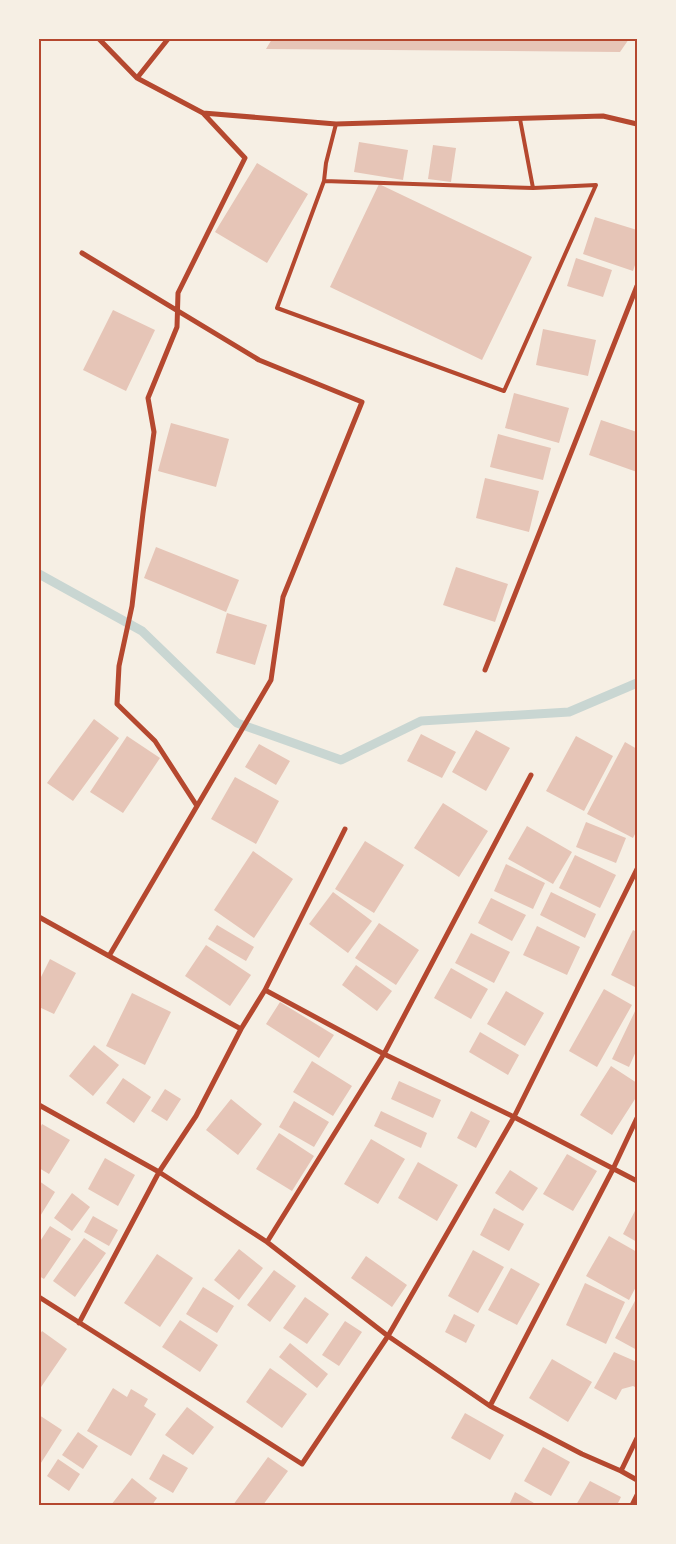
<svg xmlns="http://www.w3.org/2000/svg" width="676" height="1544" font-family="'PT Sans',sans-serif">
<style>
.lines{fill:none;stroke-linecap:round;stroke-linejoin:round}
.stream{stroke:#c9d6d2;stroke-width:9}
.building{fill:#e6c5b7}
.service{stroke:#b5482f;stroke-width:4}
.minor{stroke:#b5482f;stroke-width:5}
.neatline{fill:none;stroke:#b5482f;stroke-width:2}
</style>
<rect width="100%" height="100%" fill="#f6efe4"/>
<g class="lines">
<path class="stream" d="M39,574l103,57 95,92 104,37 80,-39 148,-9 68,-29"/>
</g>
<path class="building" d="M272,39h357l-9,13 -354,-3z
M359,142l49,8 -5,30 -49,-8z
M433,145l23,3 -5,34 -23,-3z
M257,163l51,31 -41,69 -52,-31z
M379,184l153,73 -50,103 -152,-73z
M595,217l42,13v29l-4,12 -50,-17z
M576,258l36,12 -9,27 -36,-11z
M113,310l42,20 -29,61 -43,-21z
M543,329l53,11 -8,36 -52,-11z
M514,393l55,15 -10,35 -54,-15z
M601,420l36,12v40l-48,-17z
M171,423l58,16 -13,48 -58,-16z
M498,434l53,14 -8,32 -53,-13z
M485,478l54,13 -10,41 -53,-14z
M156,547l83,33 -13,32 -82,-34z
M456,567l52,17 -13,38 -52,-17z
M227,613l40,12 -12,40 -39,-12z
M94,719l25,19 -46,63 -26,-18z
M476,730l34,18 -24,43 -34,-19z
M421,734l35,18 -14,26 -35,-17z
M127,736l33,22 -37,55 -33,-21z
M576,736l37,20 -29,55 -38,-20z
M625,742l12,7v81l-4,8 -46,-24z
M259,744l31,17 -14,24 -31,-18z
M235,777l44,24 -23,43 -45,-25z
M443,803l45,28 -29,46 -45,-29z
M586,822l40,16 -10,25 -40,-16z
M527,826l45,26 -19,32 -45,-25z
M365,841l39,24 -30,48 -39,-24z
M253,851l40,28 -39,59 -40,-28z
M575,855l41,20 -16,33 -41,-20z
M506,864l39,19 -12,26 -39,-18z
M333,892l39,29 -24,32 -39,-29z
M551,892l45,22 -11,24 -45,-23z
M491,898l35,17 -14,26 -34,-18z
M379,923l40,27 -23,35 -41,-27z
M217,925l37,22 -8,14 -38,-22z
M537,926l43,21 -13,28 -44,-20z
M633,930l4,2v56l-26,-13z
M471,933l39,19 -16,31 -39,-20z
M206,945l45,30 -21,31 -45,-30z
M50,959l26,14 -22,41 -15,-7v-26z
M356,965l36,26 -15,20 -35,-26z
M451,968l37,21 -17,30 -37,-21z
M604,989l28,16 -35,62 -28,-16z
M506,991l38,22 -19,33 -38,-22z
M132,993l39,19 -26,53 -39,-19z
M280,1002l54,33 -15,23 -53,-34z
M637,1007v42l-8,18 -17,-8z
M480,1032l39,23 -11,20 -39,-23z
M94,1045l25,20 -26,31 -24,-20z
M312,1061l40,25 -19,30 -40,-24z
M611,1066l26,17v13l-25,39 -32,-20z
M123,1078l28,19 -17,26 -28,-20z
M399,1081l42,19 -8,18 -42,-19z
M165,1089l16,10 -14,22 -16,-10z
M231,1099l31,25 -24,31 -32,-25z
M294,1101l35,21 -15,25 -35,-20z
M381,1111l46,22 -6,15 -47,-22z
M471,1111l19,10 -14,27 -19,-10z
M42,1124l28,16 -21,34 -10,-6v-38z
M279,1133l35,23 -22,35 -36,-22z
M371,1139l34,20 -27,45 -34,-20z
M567,1154l30,17 -24,40 -30,-17z
M105,1158l30,17 -17,31 -30,-17z
M418,1162l40,23 -21,36 -39,-23z
M510,1170l28,18 -15,23 -28,-18z
M39,1181l16,11 -16,26z
M72,1193l18,14 -18,24 -18,-13z
M637,1207v35l-14,-8z
M494,1208l30,16 -15,27 -29,-16z
M93,1216l25,14 -9,16 -25,-14z
M50,1226l21,13 -27,40 -5,-3v-33z
M609,1236l28,16v33l-8,15 -43,-24z
M84,1238l22,15 -31,44 -22,-16z
M239,1249l24,19 -24,32 -25,-20z
M473,1250l31,17 -26,46 -30,-17z
M157,1254l36,24 -33,49 -36,-24z
M366,1256l41,29 -15,22 -41,-29z
M511,1268l29,16 -23,41 -29,-15z
M274,1270l22,16 -26,36 -23,-17z
M585,1283l40,19 -19,42 -40,-19z
M203,1287l31,19 -17,27 -31,-19z
M305,1297l24,17 -22,30 -24,-16z
M636,1299l1,1v50l-22,-12z
M454,1314l21,11 -9,18 -21,-11z
M180,1320l38,25 -18,27 -38,-25z
M345,1321l17,11 -23,34 -17,-11z
M42,1331l25,18 -28,41v-54z
M290,1343l38,31 -11,14 -38,-31z
M614,1352l23,10v26l-4,-2 -11,3 -6,11 -22,-12z
M552,1359l40,23 -24,40 -39,-24z
M270,1368l37,26 -25,34 -36,-26z
M113,1388l14,9 4,-8 17,10 -4,7 12,8 -25,42 -44,-25z
M187,1407l27,20 -21,28 -28,-20z
M465,1413l39,22 -14,25 -39,-22z
M39,1415l23,15 -23,36z
M78,1432l20,14 -15,23 -21,-14z
M543,1447l27,15 -19,34 -27,-15z
M163,1454l25,14 -15,25 -24,-14z
M268,1457l20,14 -25,34h-30z
M58,1459l22,15 -11,17 -22,-15z
M132,1478l25,20 -5,7h-41z
M590,1481l31,16 -4,8h-41z
M515,1492l19,11 -1,2h-24z"/>
<g class="lines">
<path class="service" d="M520,119l13,69
M324,181l209,7 63,-3 -92,206 -227,-83 47,-127 2,-18 10,-39"/>
<path class="minor" d="M99,39l38,39 66,35 133,11 267,-8 34,8
M137,78l31,-39
M485,670l152,-384
M197,806l-42,-65 -38,-37 2,-38 13,-60 11,-93 11,-81 -6,-34 29,-71 1,-34 67,-135 -42,-45
M39,917l70,39 162,-276 12,-83 79,-195 -103,-42 -177,-107
M109,956l132,73
M265,990l119,64 130,63 123,64
M39,1105l120,67 108,70 121,94 102,70 92,48 39,17 16,9
M267,1242l117,-188 147,-279
M39,1297l263,167 86,-128 126,-219 123,-248
M79,1323l80,-151 37,-56 45,-87 24,-39 80,-161
M490,1406l123,-237 24,-51
M621,1471l16,-33
M632,1505l5,-10"/>
</g>
<rect width="676" height="1544" fill="none" stroke="#f6efe4" stroke-width="80"/>
<rect x="40" y="40" width="596" height="1464" class="neatline"/>
</svg>
